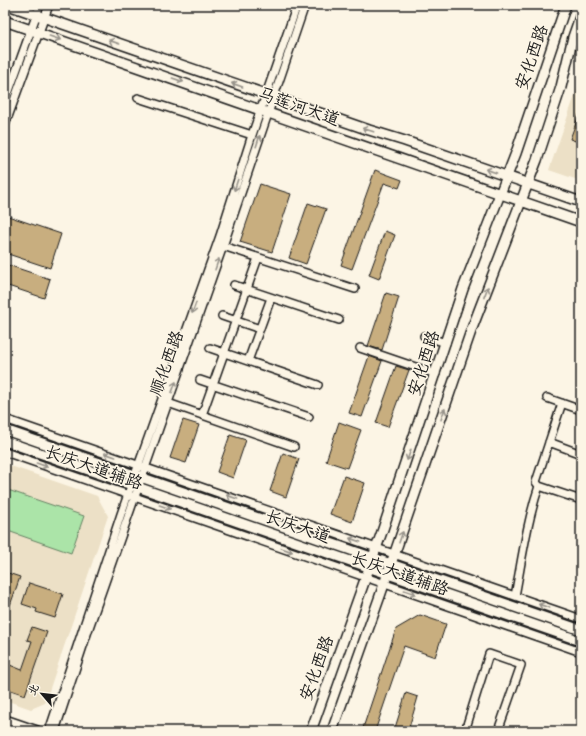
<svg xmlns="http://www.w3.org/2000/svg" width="586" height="736" font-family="Caveat,'LXGW WenKai TC',sans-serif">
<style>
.built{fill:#ece0c6}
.green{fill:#abe4a8;stroke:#648062}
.building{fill:#c8ae7f;stroke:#1c1c1c}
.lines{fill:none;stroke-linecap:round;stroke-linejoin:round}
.minor-casing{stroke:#1c1c1c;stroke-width:10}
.major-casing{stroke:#1c1c1c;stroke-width:12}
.minor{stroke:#fcf5e5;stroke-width:7}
.major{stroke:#fcf5e5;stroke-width:9}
.oneway{stroke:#97938b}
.labels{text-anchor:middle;stroke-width:3.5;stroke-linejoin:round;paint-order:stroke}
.street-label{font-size:17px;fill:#1c1c1c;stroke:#fcf5e5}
</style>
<rect width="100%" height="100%" fill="#fcf5e5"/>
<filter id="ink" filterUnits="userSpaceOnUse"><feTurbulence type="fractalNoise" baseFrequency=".025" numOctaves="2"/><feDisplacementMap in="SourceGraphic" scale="8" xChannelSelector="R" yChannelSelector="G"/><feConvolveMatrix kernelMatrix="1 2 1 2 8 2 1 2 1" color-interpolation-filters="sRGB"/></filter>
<g filter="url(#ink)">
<path class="built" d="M581,78v103l-32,-11z
M5,464l92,32 11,20 -63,187 -14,6 -26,-9z"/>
<path class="green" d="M5,489l79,27 -13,37 -66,-23z"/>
<path class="building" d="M580,112h1v31l-11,-4z
M375,170l27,10 -3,8 -15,-5 -32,86 -11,-4z
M260,184l31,10 -19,58 -32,-10z
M308,203l18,6 -20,55 -17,-6z
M5,215l56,19 -11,34 -45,-15z
M385,231l10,4 -16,44 -10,-4z
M5,264l45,15 -6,19 -39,-13z
M386,293l13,4 -17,53 -14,-4z
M369,356l13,5 -20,56 -13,-4z
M396,366l13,4 -21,57 -12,-4z
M183,420l16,5 -13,38 -16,-5z
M339,422l22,8 -14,38 -21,-7z
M230,435l16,5 -13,38 -16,-6z
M283,453l16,6 -13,38 -16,-6z
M344,476l21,7 -13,39 -22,-8z
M5,572l15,5 -14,40h-1z
M29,583l34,11 -8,24 -19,-6 1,-3 -15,-5z
M420,615l26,9 -11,33 -31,-11 -29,85h-13l34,-102z
M32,627l15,5 -22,63 -20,-7v-25l17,7 10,-29 -5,-1z
M406,693l12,4 -10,34h-14z"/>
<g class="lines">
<g class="minor-casing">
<path id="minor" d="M138,98l114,37
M5,102l35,-97
M5,125l44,-120
M223,246l132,43
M234,285l105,35
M222,316l38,13
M424,336l22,7
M210,348l108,37
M360,348l76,26
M248,361l23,-63
M200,380l109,37
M547,398l34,12
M168,403l126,44
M562,403l-26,79 3,4 42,14
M202,415l56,-157
M5,419l576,200
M549,442l32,12
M5,452l576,200
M515,596c7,-37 12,-74 24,-110
M49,731l72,-217 99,-278 32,-101 45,-130
M55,731l35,-106 133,-379 82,-241
M465,731l24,-77 32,11 -23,66"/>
</g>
<g class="major-casing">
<path id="major" d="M8,5l361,125 36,11 176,61
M5,21l576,201
M5,430l576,200
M5,441l576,200
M5,720l32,11
M311,731l72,-202 80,-240 53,-136 50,-148
M332,731l48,-135 91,-265 66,-171 24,-73 12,-50 8,-23"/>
</g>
<use href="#minor" class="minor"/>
<use href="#major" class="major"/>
</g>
<defs><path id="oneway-shaft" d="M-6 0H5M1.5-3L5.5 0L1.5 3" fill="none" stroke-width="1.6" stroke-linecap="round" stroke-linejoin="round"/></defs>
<g class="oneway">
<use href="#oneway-shaft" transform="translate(55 38) rotate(19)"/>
<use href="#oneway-shaft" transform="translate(114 42) rotate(-161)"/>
<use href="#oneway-shaft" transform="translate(178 80) rotate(19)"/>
<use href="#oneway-shaft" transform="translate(237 85) rotate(-161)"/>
<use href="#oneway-shaft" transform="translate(368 130) rotate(-162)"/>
<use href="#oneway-shaft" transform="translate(258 141) rotate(-72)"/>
<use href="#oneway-shaft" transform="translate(491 171) rotate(-161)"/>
<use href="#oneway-shaft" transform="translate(236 185) rotate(108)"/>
<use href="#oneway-shaft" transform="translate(217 264) rotate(-71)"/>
<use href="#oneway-shaft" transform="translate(486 292) rotate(-69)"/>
<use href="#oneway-shaft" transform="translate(194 308) rotate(110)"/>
<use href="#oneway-shaft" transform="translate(174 387) rotate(-70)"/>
<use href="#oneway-shaft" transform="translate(443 414) rotate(-71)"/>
<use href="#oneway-shaft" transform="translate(110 455) rotate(-161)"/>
<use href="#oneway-shaft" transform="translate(409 455) rotate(109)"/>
<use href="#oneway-shaft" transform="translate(42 465) rotate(19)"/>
<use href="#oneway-shaft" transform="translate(232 497) rotate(-161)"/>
<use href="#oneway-shaft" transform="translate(165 507) rotate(19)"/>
<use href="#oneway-shaft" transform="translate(401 537) rotate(-71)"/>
<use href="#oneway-shaft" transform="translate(355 540) rotate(-161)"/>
<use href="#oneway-shaft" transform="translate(287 550) rotate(19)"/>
<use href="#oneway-shaft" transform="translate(410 592) rotate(19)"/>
<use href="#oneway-shaft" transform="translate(544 606) rotate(-161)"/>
</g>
</g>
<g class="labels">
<g class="street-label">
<text transform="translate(531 57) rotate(-71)" y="6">安化西路</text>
<text transform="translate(299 106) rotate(19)" y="6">马莲河大道</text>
<text transform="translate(166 363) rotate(-70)" y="6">顺化西路</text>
<text transform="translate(423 363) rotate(-72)" y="6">安化西路</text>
<text transform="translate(94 467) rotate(19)" y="6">长庆大道辅路</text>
<text transform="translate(298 526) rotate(19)" y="6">长庆大道</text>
<text transform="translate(400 573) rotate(19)" y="6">长庆大道辅路</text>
<text transform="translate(316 668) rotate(-70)" y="6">安化西路</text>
</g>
</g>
<rect width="586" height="736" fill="none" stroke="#fcf5e5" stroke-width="20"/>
<rect x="10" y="10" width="566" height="716" fill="none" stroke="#1c1c1c" stroke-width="1.5" filter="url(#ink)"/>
<g transform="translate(42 694) rotate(298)" stroke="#fcf5e5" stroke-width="3" paint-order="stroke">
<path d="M0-3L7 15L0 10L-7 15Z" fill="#1c1c1c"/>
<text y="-6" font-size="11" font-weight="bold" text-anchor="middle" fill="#1c1c1c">北</text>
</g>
</svg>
